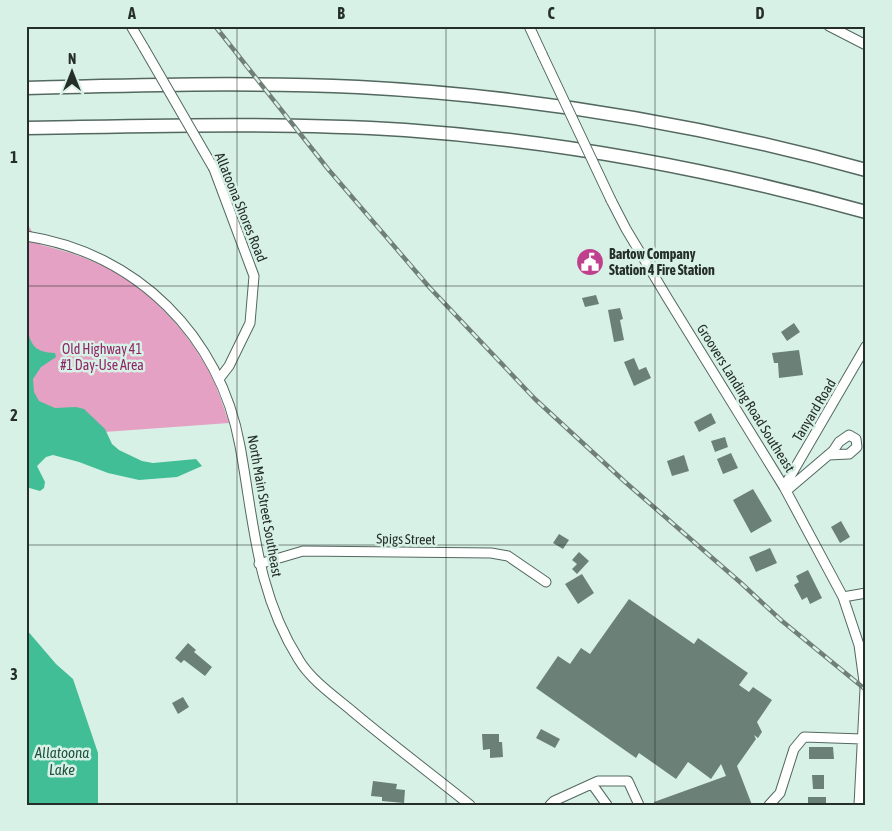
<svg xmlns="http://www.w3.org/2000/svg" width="892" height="831" font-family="'Asap Condensed',sans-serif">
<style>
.green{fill:#e4a1c3}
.water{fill:#41be95}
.building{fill:#6b8178}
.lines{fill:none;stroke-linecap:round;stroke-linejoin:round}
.minor-casing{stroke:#53685f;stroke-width:11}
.highway-casing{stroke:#53685f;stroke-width:15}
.minor{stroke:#fff;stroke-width:9}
.highway{stroke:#fff;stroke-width:12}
.rail-casing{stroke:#707f78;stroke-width:4.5}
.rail{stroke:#d8f1e6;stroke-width:2.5;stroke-dasharray:8;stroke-linecap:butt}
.minor-bridge-casing{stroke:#53685f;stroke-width:11;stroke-linecap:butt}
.minor-bridge{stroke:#fff;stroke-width:9}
.grid{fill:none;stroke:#252e2a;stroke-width:1;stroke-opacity:0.55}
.labels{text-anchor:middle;stroke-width:5;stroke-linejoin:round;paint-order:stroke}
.street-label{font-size:14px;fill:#252e2a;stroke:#d8f1e6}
.poi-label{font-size:14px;font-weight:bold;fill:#252e2a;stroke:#d8f1e6;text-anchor:start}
.park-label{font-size:14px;fill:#902768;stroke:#d8f1e6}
.water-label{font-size:15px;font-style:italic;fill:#205241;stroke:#d8f1e6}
.neatline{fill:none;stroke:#252e2a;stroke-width:2}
.grid-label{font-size:16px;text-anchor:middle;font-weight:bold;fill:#252e2a}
</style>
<rect width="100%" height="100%" fill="#d8f1e6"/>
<path class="green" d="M26,222l15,23c17,4 35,9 51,16 49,19 91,64 116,108 9,17 15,36 21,54l-166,12 -37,16z"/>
<path class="water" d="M26,327c6,19 8,25 29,26l1,4 -15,10 -8,12 1,13 5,9 16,7 21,-1 8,2 21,20 7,15 7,6 23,11 11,2 43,-4 6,7 -25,11 -38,3 -31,-7 -29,-11 -26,-7 -7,2 -9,9 8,16 -1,6 -4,3 -14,-4z
M26,629l30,35 17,15 25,74v52h-72z"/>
<path class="building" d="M596,295l3,9 -14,3 -3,-9z
M620,308l3,11 -3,1 4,20 -10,2 -6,-32z
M794,323l6,9 -13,9 -6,-9z
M799,350l4,25 -24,3 -1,-15h-4l-2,-10z
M634,358l5,12 7,-3 5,11 -17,8 -10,-24z
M711,413l5,10 -17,9 -5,-10z
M725,437l3,10 -13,5 -4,-11z
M731,453l7,15 -15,6 -6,-15z
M684,455l5,16 -17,5 -5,-15z
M753,489l19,32 -21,12 -18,-33z
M841,521l9,16 -10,6 -9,-16z
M559,534l10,6 -6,9 -10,-6z
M770,548l7,15 -21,9 -7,-15z
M579,552l10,9 -12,13 -5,-5 5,-5 -5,-4z
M808,570l14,28 -12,6 -3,-7 -5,3 -8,-15 5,-3 -3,-6z
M582,574l12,19 -16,11 -13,-20z
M629,599l65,45 4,-6 50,35 -9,12 10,7 4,-5 19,13 -15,22 5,10 -4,6 -4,-3 2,4 -19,27 15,39h-98v-3l72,-26 -5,-12 -10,15 -23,-17 -12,17 -37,-26 -3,5 -100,-70 22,-32 12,8 11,-16 9,6z
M188,643l8,7 -2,2 18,15 -7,9 -21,-16 -3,3 -6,-5z
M183,697l6,10 -11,7 -6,-11z
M541,729l19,10 -5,9 -19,-10z
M482,734h17v8h3l1,15 -13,1v-9l-7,1z
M809,747h24l1,12h-25z
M812,775h12v14h-11z
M373,781l24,3 -1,5 9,1 -1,13 -22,-2v-4l-11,-1z
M808,797h18v8h-18z"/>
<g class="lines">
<g class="minor-casing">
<path id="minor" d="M131,26l13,22
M529,26l13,28
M829,26l37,19
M214,169l40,107 -4,47 -21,43 -10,13
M611,200l15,29 42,70 116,188 59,110 16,48 6,44 -6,116
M26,236c111,17 194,100 214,210 14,76 16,146 59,214 12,20 35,36 53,51 38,32 78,62 118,94
M784,487l82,-141
M786,491l47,-40 6,-9 10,-7 7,4 1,8 -8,7 -21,1
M259,564l44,-13 188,2 17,3 38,26
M843,597l23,-4
M592,784l15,21
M550,805l4,-4 44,-20h30l11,24
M769,805l11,-12 14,-44 10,-12 58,2"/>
</g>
<g class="highway-casing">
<path id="highway" d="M26,88c111,-3 222,-6 332,-1 172,9 342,37 508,83
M26,128c127,-2 253,-6 379,2 157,11 310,40 461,82"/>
</g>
<use href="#minor" class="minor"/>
<use href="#highway" class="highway"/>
<g class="rail-casing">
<path id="rail" d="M215,26l113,143 102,119 105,111 89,82 117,102 41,38 84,69"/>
</g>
<use href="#rail" class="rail"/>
<g class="minor-bridge-casing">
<path id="minor-bridge" d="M144,48l70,121
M542,54l69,146"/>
</g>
<use href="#minor-bridge" class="minor-bridge"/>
</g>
<path class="grid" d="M237,26v779M446,26v779M655,26v779M26,286h840M26,545h840"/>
<defs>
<g id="civic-disc" transform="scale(1.4375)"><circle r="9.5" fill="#bf408d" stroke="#d8f1e6"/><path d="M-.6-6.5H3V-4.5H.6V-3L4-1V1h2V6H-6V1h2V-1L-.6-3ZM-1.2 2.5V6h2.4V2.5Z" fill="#fff"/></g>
</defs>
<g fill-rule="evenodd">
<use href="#civic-disc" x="590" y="262"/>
</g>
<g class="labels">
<g class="street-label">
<text transform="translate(241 207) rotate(68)" y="5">Allatoona Shores Road</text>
<text transform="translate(746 398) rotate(58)" y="5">Groovers Landing Road Southeast</text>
<text transform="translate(814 410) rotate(-59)" y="5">Tanyard Road</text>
<text transform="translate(265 506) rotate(80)" y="5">North Main Street Southeast</text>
<text transform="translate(406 539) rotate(1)" y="5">Spigs Street</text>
</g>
<g class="poi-label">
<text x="609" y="259">Bartow Company<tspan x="609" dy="16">Station 4 Fire Station</tspan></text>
</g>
<g class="park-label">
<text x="102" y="354">Old Highway 41<tspan x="102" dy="16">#1 Day-Use Area</tspan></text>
</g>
<g class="water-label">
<text x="62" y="758">Allatoona<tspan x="62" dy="17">Lake</tspan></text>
</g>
</g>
<rect width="892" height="831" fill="none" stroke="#d8f1e6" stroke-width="55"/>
<g transform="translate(72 72)" stroke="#d8f1e6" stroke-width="4" paint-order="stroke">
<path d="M0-4L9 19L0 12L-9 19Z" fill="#252e2a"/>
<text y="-8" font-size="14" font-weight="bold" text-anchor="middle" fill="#252e2a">N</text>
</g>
<rect x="28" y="28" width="836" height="776" class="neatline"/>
<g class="grid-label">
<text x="132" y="19">A</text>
<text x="341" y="19">B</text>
<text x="551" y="19">C</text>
<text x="760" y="19">D</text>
<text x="14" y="163">1</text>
<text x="14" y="421">2</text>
<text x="14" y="680">3</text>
</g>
</svg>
